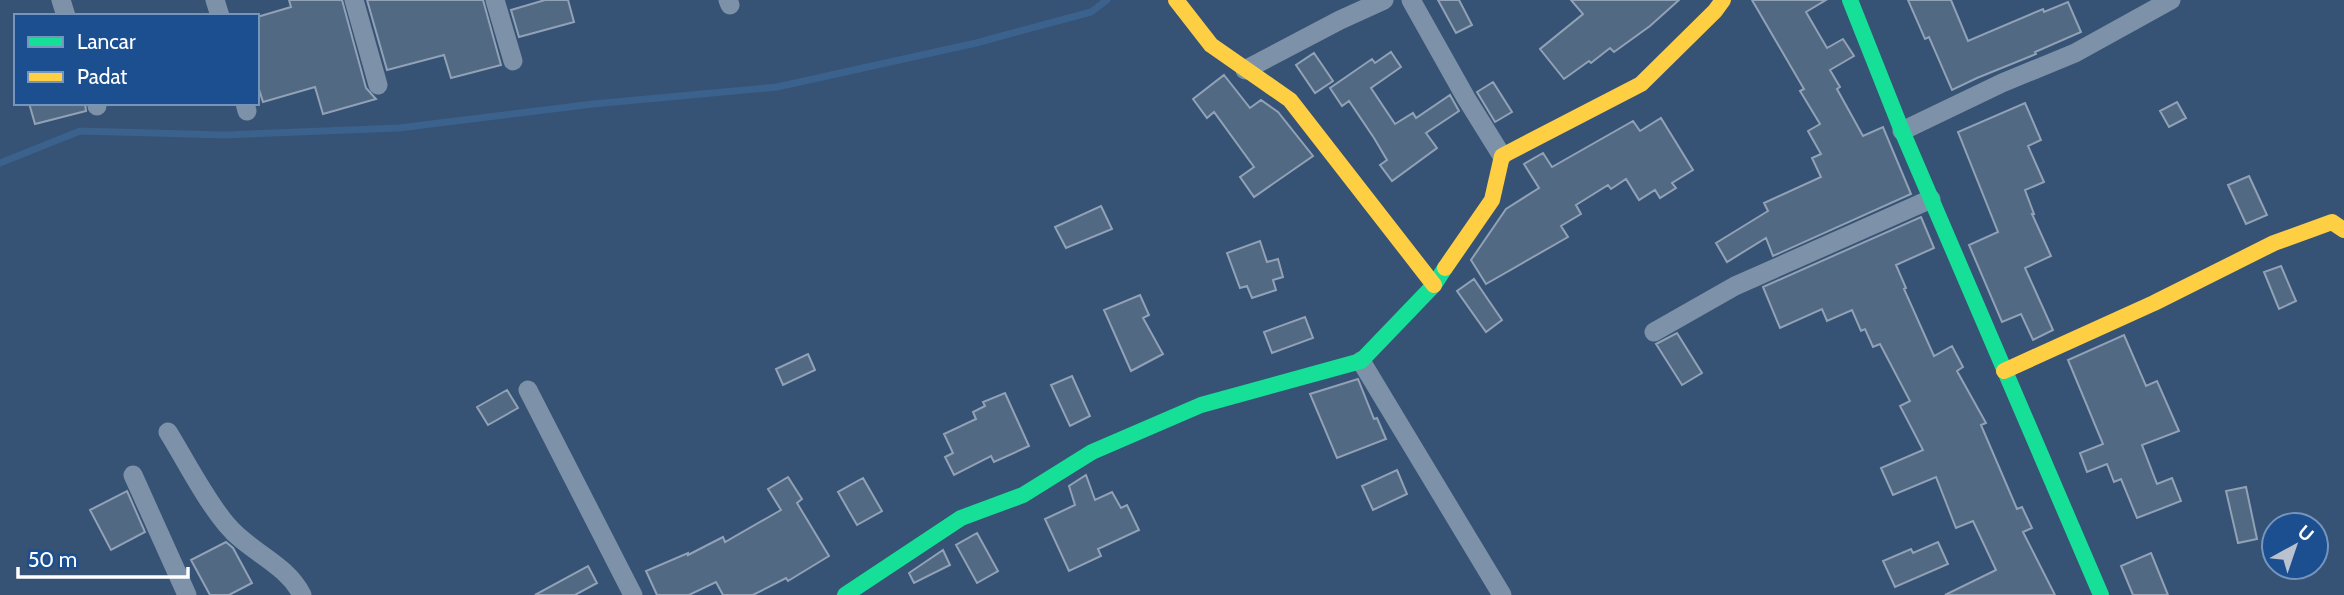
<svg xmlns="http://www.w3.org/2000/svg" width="2344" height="595" font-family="Cabin,sans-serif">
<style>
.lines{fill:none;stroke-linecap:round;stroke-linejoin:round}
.stream{stroke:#3b618d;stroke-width:7}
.building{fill:#526984;stroke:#92a2b6;stroke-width:2}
.street{stroke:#7d92a8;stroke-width:19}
.fast{stroke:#16e098;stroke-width:16}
.slow{stroke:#ffcf43;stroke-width:16}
</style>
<rect width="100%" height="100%" fill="#365274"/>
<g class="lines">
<path class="stream" d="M0,163l80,-32 145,4 174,-7 194,-24 184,-17 199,-44 115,-31 16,-12"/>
</g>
<path class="building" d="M289,0h53l24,88 10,11 -53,15 -8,-27 -52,15 -6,-19v-66l34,-10z
M367,0h116l18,65 -50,13 -7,-23 -57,15z
M545,0h23l6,22 -55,15 -8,-27z
M1438,0h21l13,25 -16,8z
M1571,0h108l-29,26 -36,26 -4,-4 -19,15 -2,-2 -25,18 -24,-30 43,-35z
M1752,0h74l-20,12 21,36 16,-9 11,17 -24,14 10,17 -3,2 26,47 20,-9 28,67 -138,62 -7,-18 -39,24 -11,-19 52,-32 -4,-8 57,-26 -9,-19 9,-4 -13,-23 12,-7 -20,-33 4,-2z
M1908,0h43l17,41 75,-32 1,3 24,-10 13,30 -46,20 1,2 -59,24 -25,12 -23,-53 -4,2z
M1391,52l10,15 -30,21 24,36 18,-11 3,5 34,-23 9,16 -33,22 11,15 -45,33 -12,-16 7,-5 -13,-22 -25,-37 -7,5 -12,-18 42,-29 3,4z
M1314,53l19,28 -18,12 -19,-28z
M1224,75l26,33 11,-8 17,12 35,44 -59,41 -14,-20 14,-10 -40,-55 -7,6 -14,-19z
M1493,82l19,30 -17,10 -18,-30z
M2177,102l9,16 -17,9 -9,-16z
M29,103h56l1,8 -51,13z
M2025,103l16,37 -13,6 16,36 -19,8 9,24h-2l19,42 -26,12 28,62 -20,10 -12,-26 -19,8 -33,-77 29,-13 -40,-100z
M1661,118l32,52 -21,13 4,5 -16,10 -5,-8 -16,10 -13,-21 -15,10 -3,-4 -32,20 5,9 -20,12 7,11 -82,47 -15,-24 35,-51 33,-21 -15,-24 19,-11 9,14 81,-46 7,10z
M2249,176l18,39 -21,9 -18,-39z
M1101,206l11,23 -46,19 -11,-21z
M1921,217l13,31 -38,17 10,23 -2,1 30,67 18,-10 11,21 -6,4 29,52 -5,2 36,84 5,-2 10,21 -9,4 32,63h-110l51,-25 -23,-49 -17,7 -20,-51 -43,18 -12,-27 42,-18 -23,-44 10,-5 -30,-57 -7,3 -8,-18 -4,2 -9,-21 -25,11 -5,-12 -42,19 -17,-41z
M1260,241l7,21 11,-3 5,18 -10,3 3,10 -24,8 -5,-12 -7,2 -13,-35z
M2281,266l15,35 -17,8 -15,-37z
M1474,279l28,41 -16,12 -29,-41z
M1140,295l9,20 -6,3 20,36 -32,17 -27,-61z
M1305,317l8,21 -41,15 -8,-21z
M1677,333l25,40 -20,12 -26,-41z
M2124,335l22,51 11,-5 22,50 -37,14 15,39 15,-6 9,23 -44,17 -16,-39 -7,3 -7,-18 -20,8 -7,-19 23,-9 -35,-84z
M808,354l7,16 -32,15 -7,-16z
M1072,376l18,40 -20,10 -19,-41z
M1358,379l16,40 3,-1 9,21 -49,19 -27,-64z
M507,390l11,18 -30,17 -11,-18z
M1005,393l24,53 -35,16 -3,-6 -37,19 -9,-18 8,-4 -9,-19 32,-15 -3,-7 12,-6 -2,-4z
M1397,470l10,24 -34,16 -11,-24z
M1086,475l9,25 17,-8 9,16 6,-3 12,25 -41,19 3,7 -32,15 -24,-52 30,-14 -6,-19z
M788,477l14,22 -5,4 32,53 -41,25 -2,-3 -33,17h-30l-7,-13 -27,13h-32l-11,-24 42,-18v2l35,-18 2,5 56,-32 -13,-21z
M863,478l19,33 -25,14 -19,-33z
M2246,487l11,52 -19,4 -12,-52z
M127,491l18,41 -34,18 -21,-40z
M977,533l21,38 -21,12 -21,-38z
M226,542l7,6 19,35 -23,12h-19l-19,-35z
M1938,542l10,22 -53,23 -12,-26 28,-12 2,4z
M943,550l7,15 -36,18 -5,-10z
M2151,553l17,42h-35l-12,-29z
M588,566l9,17 -22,12h-40z"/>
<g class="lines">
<path class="street" d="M61,0l5,16
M215,0l5,16
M354,0l24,85
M495,0l18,61
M728,0l2,5
M1411,0l55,98 36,58
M1245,70l95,-50 44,-20
M97,103v3
M245,103l2,8
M1902,131l100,-48 73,-30 96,-53
M1654,332l81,-46 196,-87
M1361,361l141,234
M528,390l105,205
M168,432c18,29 37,67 59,93 22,27 59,38 75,70
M133,475l54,120"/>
<path class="fast" d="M1850,0l52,131 199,464
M845,595l116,-77 62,-23 69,-43 109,-47 160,-44 73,-76 11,-17"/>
<path class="slow" d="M1176,0l35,45 79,55 144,185
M1445,268l47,-68 10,-44 139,-72 74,-73 8,-11
M2004,371l150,-68 120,-60 58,-21 12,8"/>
</g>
<rect x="14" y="14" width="245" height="91" fill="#1b4f8f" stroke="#7695bc" stroke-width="2"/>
<rect x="28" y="37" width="35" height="10" fill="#16e098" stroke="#7695bc" stroke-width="2"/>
<text x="77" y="49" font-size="21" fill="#ffffff">Lancar</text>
<rect x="28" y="72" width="35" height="10" fill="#ffcf43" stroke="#7695bc" stroke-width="2"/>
<text x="77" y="84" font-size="21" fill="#ffffff">Padat</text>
<g transform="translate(2295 546) rotate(40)"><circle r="33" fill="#1b4f8f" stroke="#7695bc" stroke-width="2"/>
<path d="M0-5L12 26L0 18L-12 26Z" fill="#b9c2ce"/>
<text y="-10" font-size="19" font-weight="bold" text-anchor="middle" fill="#ffffff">U</text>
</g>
<path d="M18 567v10h170v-10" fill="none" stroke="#ffffff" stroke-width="3.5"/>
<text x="28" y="567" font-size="21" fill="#ffffff" stroke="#1b4f8f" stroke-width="5" paint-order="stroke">50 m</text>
</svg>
